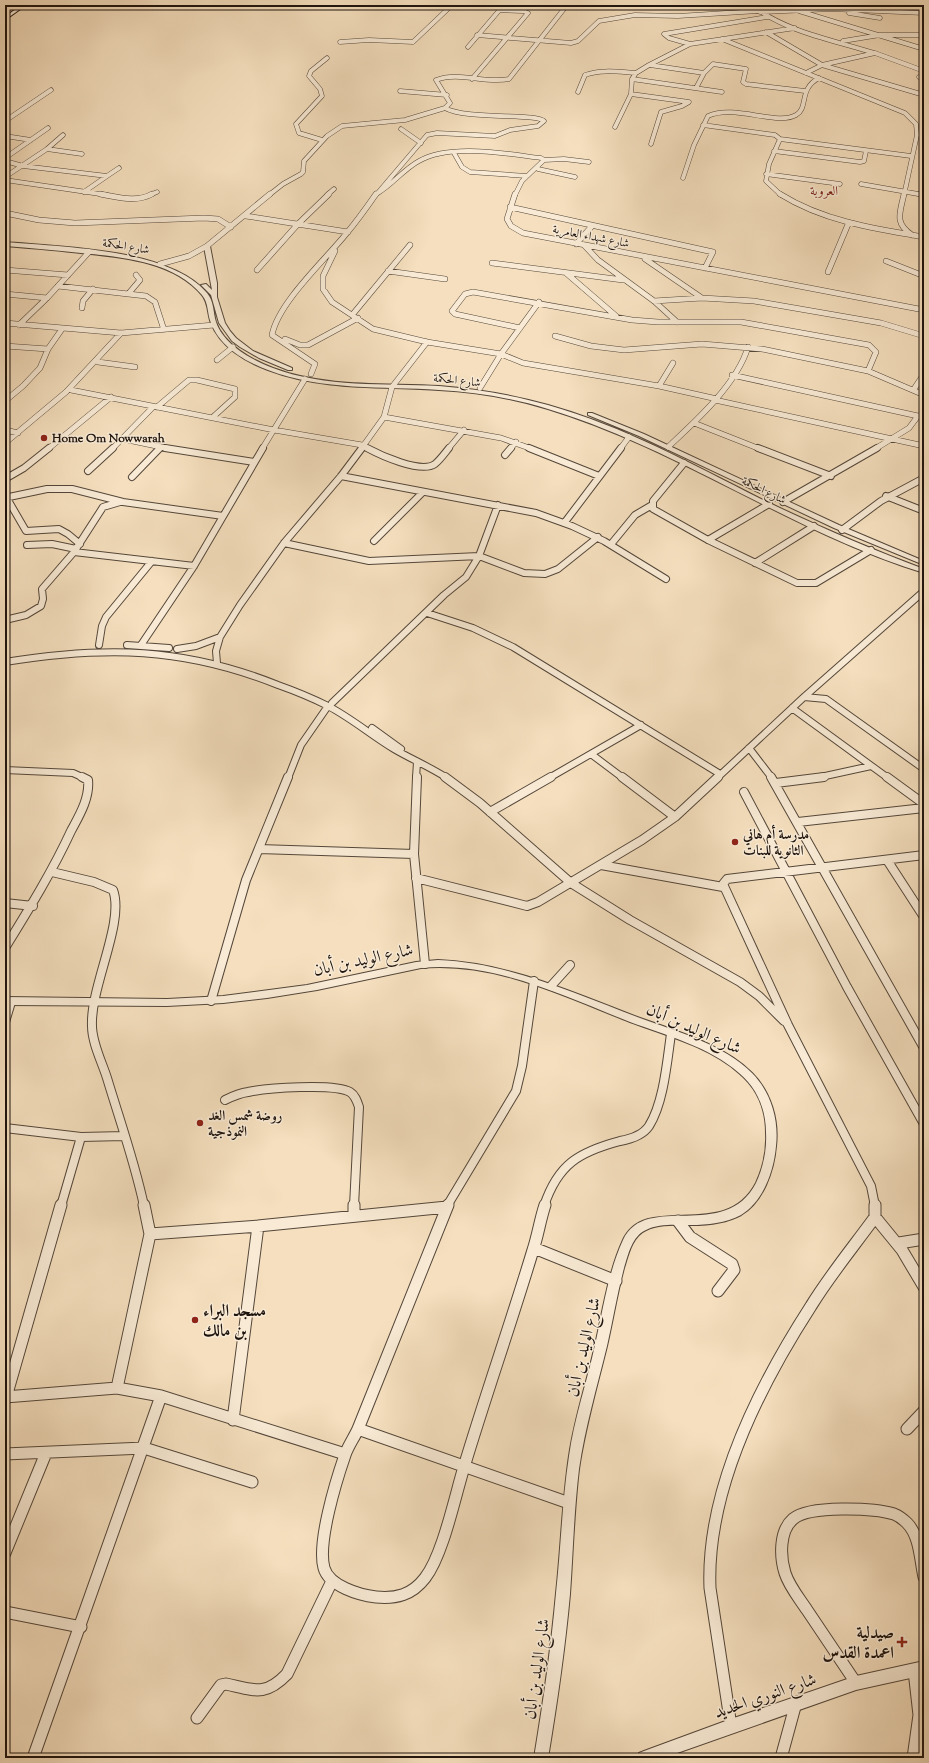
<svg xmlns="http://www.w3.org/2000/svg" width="929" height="1763" font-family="'Sorts Mill Goudy',Amiri,serif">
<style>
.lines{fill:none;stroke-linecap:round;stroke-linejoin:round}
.minor-far4-casing{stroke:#54473a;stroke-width:5}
.minor-far3-casing{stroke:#54473a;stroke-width:6}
.minor-far2-casing{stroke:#54473a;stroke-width:8}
.minor-far1-casing{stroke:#54473a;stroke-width:10}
.minor-casing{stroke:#54473a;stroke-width:13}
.tertiary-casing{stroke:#54473a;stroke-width:2}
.secondary-casing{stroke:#1e140e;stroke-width:2}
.minor-far4{stroke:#f8ead5;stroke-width:4}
.minor-far3{stroke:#f8ead5;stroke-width:5}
.minor-far2{stroke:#f8ead5;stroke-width:6}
.minor-far1{stroke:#f8ead5;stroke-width:8}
.minor{stroke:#f8ead5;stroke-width:11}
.tertiary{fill:#f8ead5;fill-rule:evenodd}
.secondary{fill:#f8ead5;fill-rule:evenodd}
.poi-dot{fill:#8f2418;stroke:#f8ead5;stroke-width:1.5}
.labels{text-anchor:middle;stroke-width:3;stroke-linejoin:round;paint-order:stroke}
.far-street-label{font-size:12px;fill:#1e140e;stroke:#f8ead5}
.far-poi-label{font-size:12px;font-weight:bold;fill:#1e140e;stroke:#f8ead5;text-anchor:start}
.far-neighbourhood-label{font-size:13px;fill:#7a1f14;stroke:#f8ead5}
.poi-label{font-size:14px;font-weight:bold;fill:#1e140e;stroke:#f8ead5;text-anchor:start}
.near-street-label{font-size:17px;fill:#1e140e;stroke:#f8ead5}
.near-poi-label{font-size:17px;font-weight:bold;fill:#1e140e;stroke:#f8ead5;text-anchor:start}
</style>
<rect width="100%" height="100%" fill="#f5dfbe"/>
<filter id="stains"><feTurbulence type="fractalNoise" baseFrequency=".005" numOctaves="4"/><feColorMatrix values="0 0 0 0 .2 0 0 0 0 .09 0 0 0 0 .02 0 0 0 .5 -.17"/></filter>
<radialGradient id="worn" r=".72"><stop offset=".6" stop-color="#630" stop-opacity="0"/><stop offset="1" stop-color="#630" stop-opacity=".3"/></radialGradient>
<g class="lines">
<g class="minor-far4-casing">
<path id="minor-far4" d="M752,5c33,27 82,35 122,48
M799,11l125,38
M760,12l71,-3 93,4
M849,13l31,5
M766,32l56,33 -16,8
M477,35l94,8 7,-2 21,-20 36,-6 43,1 80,-5
M722,39l183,74 11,11 1,11 -13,60
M843,41l37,-6h44
M340,42l29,-2 44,2 39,-37
M690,44l-21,-6 -5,-4 103,-17
M468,47l35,-41
M650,65l54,8
M924,71l-49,-18 -53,12 102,30
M919,77l5,-1
M472,79l56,-66 -5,-2 -24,-1
M632,79l90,13
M696,88l8,-15 9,-9 33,5 -3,13 3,2 59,7
M400,91l47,4
M578,92l7,-17c17,-6 34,-3 51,-2
M631,94l58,8 -7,4 -21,6 -10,32
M5,121l46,-31
M703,125l72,10 5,4 131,17
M615,127l16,-33 1,-15 4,-6 13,-8 41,-21 105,-16
M401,129l20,14
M5,136l26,4
M780,139l-11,25 -3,17 15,14
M322,140l-23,-7 -3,-9 26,-28 -2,-7 -11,-13 2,-5 16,-13
M47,149l35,5
M774,151l86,11 4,-1 2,-10
M454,153l8,14 8,5 57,4
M5,158l43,-30
M544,160l20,-1 25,3
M5,161l18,5 84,10 -23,16
M538,169l37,8
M766,174l74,10
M107,176l12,-8
M5,177l42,-28 16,-14
M683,178l11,-33 14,-29c26,-12 69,10 88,-1 13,-7 2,-26 23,-37
M5,180l102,15
M861,184l63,11
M378,193c15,-9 26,-24 41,-32 31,-18 88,-7 122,-3l3,2 -22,21 -7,14
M150,195l7,-3
M269,195l14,-11 18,-10 2,-2 1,-11 23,-25 15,-10 63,-6 40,-12 5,-5 -14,-23c23,-9 49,4 73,-1l58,-74
M327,195l7,-6
M376,195l51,-60 10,-2 58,3 15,-6 28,-4 6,-5c-7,-8 -78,-1 -99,-13"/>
</g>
<g class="minor-far3-casing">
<path id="minor-far3" d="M100,194c18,3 36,9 52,0
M515,194l-8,25 4,7 12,7 401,77
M780,194c43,27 95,35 144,43
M904,194c-4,19 -10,29 8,41
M920,194l4,1
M510,207l203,45 -8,16
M5,213l34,7 36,3 129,-5 14,1 13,8
M246,216l102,16
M576,244l16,-18
M584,245l14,15 56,41 23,21
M335,251l-12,25v13l9,13 41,27 54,13 74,12 22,9 136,23 58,13
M645,259l57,39
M886,261l38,15
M492,263l131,17
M160,264l29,-8 18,-10 63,-52
M5,270l63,5
M257,270l41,-46 31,-30
M388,271l57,8
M828,272l21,-50
M566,273l50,43
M58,286l88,10 9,6 9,28
M129,293l11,-13 -4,-5
M5,294l42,4
M654,301l48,-3 52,3 127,22 43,13
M82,308l1,-7 10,-12
M353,314l57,-69
M5,323l116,10 93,-8
M19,325l28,-27 42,-46
M520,328l-65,-14 -3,-3 13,-17 8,-2 159,28 26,2h83l128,23 7,7 -8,19
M555,336l36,10 33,4 78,-6 60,5 106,22 56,24
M285,339l15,6h8l50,-27
M5,346l43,3
M217,360l16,-13
M98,362l37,5
M311,374l4,-10 -43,-29c6,-32 53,-75 74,-101 11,-13 21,-27 30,-40
M732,375l186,41
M659,386l14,-23
M480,388l21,-34 38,-52
M914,389l10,-15
M71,390l203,40 88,15 7,4
M715,400l209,46
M5,401l18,-15 17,-18 8,-19 14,-20
M157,407l32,-27h8l38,9v8l-22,20
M384,417l117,21 31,11
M694,423l66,26
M5,430l13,3
M123,439l48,10
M5,443l61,-51 55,-59
M668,447c28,-26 69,-63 80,-100
M48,449l63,-52
M112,449l41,-42
M159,449l2,-2
M262,449l43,-70
M361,449l23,-32 8,-30 35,-45
M448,449l16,-19
M510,449l6,-7
M620,449l9,-12
M875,449l34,-21 9,-12 6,-2"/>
</g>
<g class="minor-far2-casing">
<path id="minor-far2" d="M165,448l89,14
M367,448c13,7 54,26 68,16 5,-4 10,-11 14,-16
M529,448l70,28
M758,448l73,28
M505,455l6,-7
M684,463l-31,38v8l55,31 89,43h19l55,-33
M88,471l25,-23
M341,476l195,37 36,13 32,15 62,38
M132,477l28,-29
M5,479l19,-11 25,-20
M886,496l38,15
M783,502l94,-54
M565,522l56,-74
M842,530l39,-29 43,-23
M708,540l61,-36
M374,541l49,-49
M284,543l85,18 110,-5 45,17 21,1 13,-5 40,-32
M612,543l23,-28 17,-10
M80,544l-12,-10 -9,-5 -33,2 -18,-31 1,-3 38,-8h25l51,13 100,14
M27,545l25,-1 24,5
M74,552l120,14
M755,563l59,-37
M427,613l46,15 40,19 207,127
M5,620l21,-5 15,-9 2,-7 -1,-10 32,-37 29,-45 17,-5
M99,645l3,-19 4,-9 46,-56
M127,645l42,3
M141,645l53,-79 69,-118
M177,649l19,-3 24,-9
M5,662c100,-16 178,-15 273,23 17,6 34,13 50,21 23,12 43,29 66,43 17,10 36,18 53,29
M217,663l-1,-12 4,-14 20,-32 44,-62 57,-67 21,-28
M804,697l22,2 98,70
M332,703l112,-108 22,-18 13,-21 19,-51
M792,708l96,70
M372,728l29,21
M749,748l23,30
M591,754l32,24
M5,770l68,3 11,5
M288,778l13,-33 27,-39
M416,778l1,-16
M549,778l92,-53
M717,778l87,-81 120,-106
M816,778l55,-12"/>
</g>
<g class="minor-far1-casing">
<path id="minor-far1" d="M417,777l-3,77 11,110
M445,777l35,26 91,80 59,37 110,62 19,14 25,25
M622,777l53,40
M771,777l153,271
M887,777l37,27
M776,783l48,-6
M744,792l103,195 77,137
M490,812l61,-35
M798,822l126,-14
M259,849l155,5
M887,860l37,57
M601,865l122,22
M52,872l42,10 19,8c12,32 -23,97 -21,136 0,17 10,36 15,52 13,43 28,85 37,128
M416,878l111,28 11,-4 104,-62 33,-23 43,-40
M5,903l28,3
M5,948c24,-39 47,-76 66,-117 8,-15 19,-33 17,-51l-6,-3
M551,986l19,-21
M211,1001l35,-121 42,-103
M5,1022l6,-20
M225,1100c8,-4 15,-7 23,-8 18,-4 87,-9 102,0 5,3 7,9 9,15l-5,99
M5,1128l76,9 43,-1
M61,1206l20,-69
M447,1206l69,-115 6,-25 12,-85
M544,1206c14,-42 35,-54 76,-65 11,-2 23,-6 29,-15 15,-24 18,-65 22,-92
M875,1206l-4,-20 -83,-161 -65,-141 4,-5 197,-24"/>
</g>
<g class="minor-casing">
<path id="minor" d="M448,1205l-90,224c-4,9 -10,17 -13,26 -9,26 -28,88 -21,113 5,18 35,27 52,29 20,2 36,-2 49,-19 18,-23 30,-82 39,-111 22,-73 47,-144 69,-217 5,-15 7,-30 12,-45
M354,1215v-10
M875,1217l27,33 22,37
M678,1221l12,16 42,27 2,6 -16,21
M150,1234l108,-8 189,-19
M899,1243l25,-4
M534,1248l82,33
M117,1388l33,-154 -6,-29
M5,1397l112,-9 44,8 184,58
M6,1397l55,-192
M233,1420l25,-194
M358,1429l211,74
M907,1429l17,-18
M5,1454l139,-6 108,34
M5,1553l41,-100
M5,1612l76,15
M856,1683c-16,-24 -33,-49 -49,-73 -8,-12 -18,-24 -22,-37 -5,-16 -6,-42 8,-54 16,-14 81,-11 101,-5 5,2 9,5 13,9 13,13 13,36 17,54
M197,1718l24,-33 5,-1c28,6 39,13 61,-10l45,-93
M731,1726l-21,-138c-4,-97 50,-203 101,-282 19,-31 43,-60 64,-89v-12
M33,1758l128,-362
M781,1758l15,-55
M913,1758l6,-43 -5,-44"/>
</g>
<g class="tertiary-casing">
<path id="tertiary" d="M5,242c55,5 164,6 202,51 7,8 6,19 9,29 8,23 36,38 57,46 53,20 111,15 166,18 37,3 74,9 109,19 75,21 144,59 213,94 54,26 107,49 163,70v4c-131,-40 -244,-124 -376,-164 -35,-11 -73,-17 -109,-19 -57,-4 -116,1 -171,-20 -22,-8 -48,-23 -57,-47 -4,-9 -2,-20 -9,-28 -28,-34 -81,-38 -121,-42 -26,-3 -51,-5 -76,-7z
M207,244l3,2 7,37v14l8,26 5,8 6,7 17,13 39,17v2h-4l-29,-12 -19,-11 -8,-6 -13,-18 -8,-28 -10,-10 5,-1 6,6 -7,-38 -1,-6z
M588,413h4l52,21 195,91 85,36v4l-90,-37 -195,-92 -51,-21z
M438,960c72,3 136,33 202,58 36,13 85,27 112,55 19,19 27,47 24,73 -2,25 -13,56 -35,69 -15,8 -34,10 -50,10 -14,0 -32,-2 -45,5 -14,6 -18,25 -22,38 -7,26 -11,52 -17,78 -10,41 -22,81 -28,123 -5,41 -6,83 -9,125 -5,55 -13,110 -22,164h-14c9,-55 17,-109 22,-165 5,-45 6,-91 13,-137 5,-37 18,-74 26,-111 8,-35 13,-72 28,-105 23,-49 102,3 133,-57 7,-15 11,-33 10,-50 0,-24 -9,-45 -27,-60 -29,-26 -74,-38 -109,-51 -66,-26 -136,-61 -209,-54l-104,22 -50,8 -44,5 -56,3 -162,-1v-8l162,2 56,-3 84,-11 109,-23z
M924,1661v14l-68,15 -193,68h-26l2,-5 5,-2 87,-32 125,-43z"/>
</g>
<g class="secondary-casing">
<path id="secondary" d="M21,5h5l-21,15v-3z"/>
</g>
<use href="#minor-far4" class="minor-far4"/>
<use href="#minor-far3" class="minor-far3"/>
<use href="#minor-far2" class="minor-far2"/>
<use href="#minor-far1" class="minor-far1"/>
<use href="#minor" class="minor"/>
<use href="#tertiary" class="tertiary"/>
<use href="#secondary" class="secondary"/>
</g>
<g class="poi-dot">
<circle cx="44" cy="438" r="4"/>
<circle cx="735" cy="842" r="4"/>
<circle cx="200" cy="1123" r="4"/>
<circle cx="195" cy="1320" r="4"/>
<path d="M900 1636h4v4h4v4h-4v4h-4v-4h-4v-4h4z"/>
</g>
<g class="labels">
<g class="far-street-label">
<text transform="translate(591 236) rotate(11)" y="4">شارع شهداء العامرية</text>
<text transform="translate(126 246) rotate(9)" y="4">شارع الحكمة</text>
<text transform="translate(457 380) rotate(6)" y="4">شارع الحكمة</text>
<text transform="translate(764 490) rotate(26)" y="4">شارع الحكمة</text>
</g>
<g class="far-poi-label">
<text x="52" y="442">Home Om Nowwarah</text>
</g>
<g class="far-neighbourhood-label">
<text x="824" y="195">العروبة</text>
</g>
<g class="poi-label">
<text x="743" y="839">مدرسة أم هاني<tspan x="743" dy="16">الثانوية للبنات</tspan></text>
<text x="208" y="1120">روضة شمس الغد<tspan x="208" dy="16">النموذجية</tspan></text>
</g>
<g class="near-street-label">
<text transform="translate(363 959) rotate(-12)" y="6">شارع الوليد بن أبان</text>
<text transform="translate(694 1028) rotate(24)" y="6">شارع الوليد بن أبان</text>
<text transform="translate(583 1347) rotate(-77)" y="6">شارع الوليد بن أبان</text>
<text transform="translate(536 1669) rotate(-82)" y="6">شارع الوليد بن أبان</text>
<text transform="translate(765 1695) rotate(-19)" y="6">شارع النوري الحديد</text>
</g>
<g class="near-poi-label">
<text x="203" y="1316">مسجد البراء<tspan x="203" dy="20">بن مالك</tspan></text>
<text x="894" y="1638" text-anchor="end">صيدلية<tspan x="894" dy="20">اعمدة القدس</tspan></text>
</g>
</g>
<rect width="929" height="1763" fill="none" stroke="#f5dfbe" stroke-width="20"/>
<rect x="6" y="6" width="917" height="1751" fill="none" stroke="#1e140e" stroke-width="2"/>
<rect x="10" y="10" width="909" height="1743" fill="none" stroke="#1e140e"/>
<rect width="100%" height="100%" filter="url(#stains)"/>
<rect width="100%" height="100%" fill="url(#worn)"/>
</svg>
